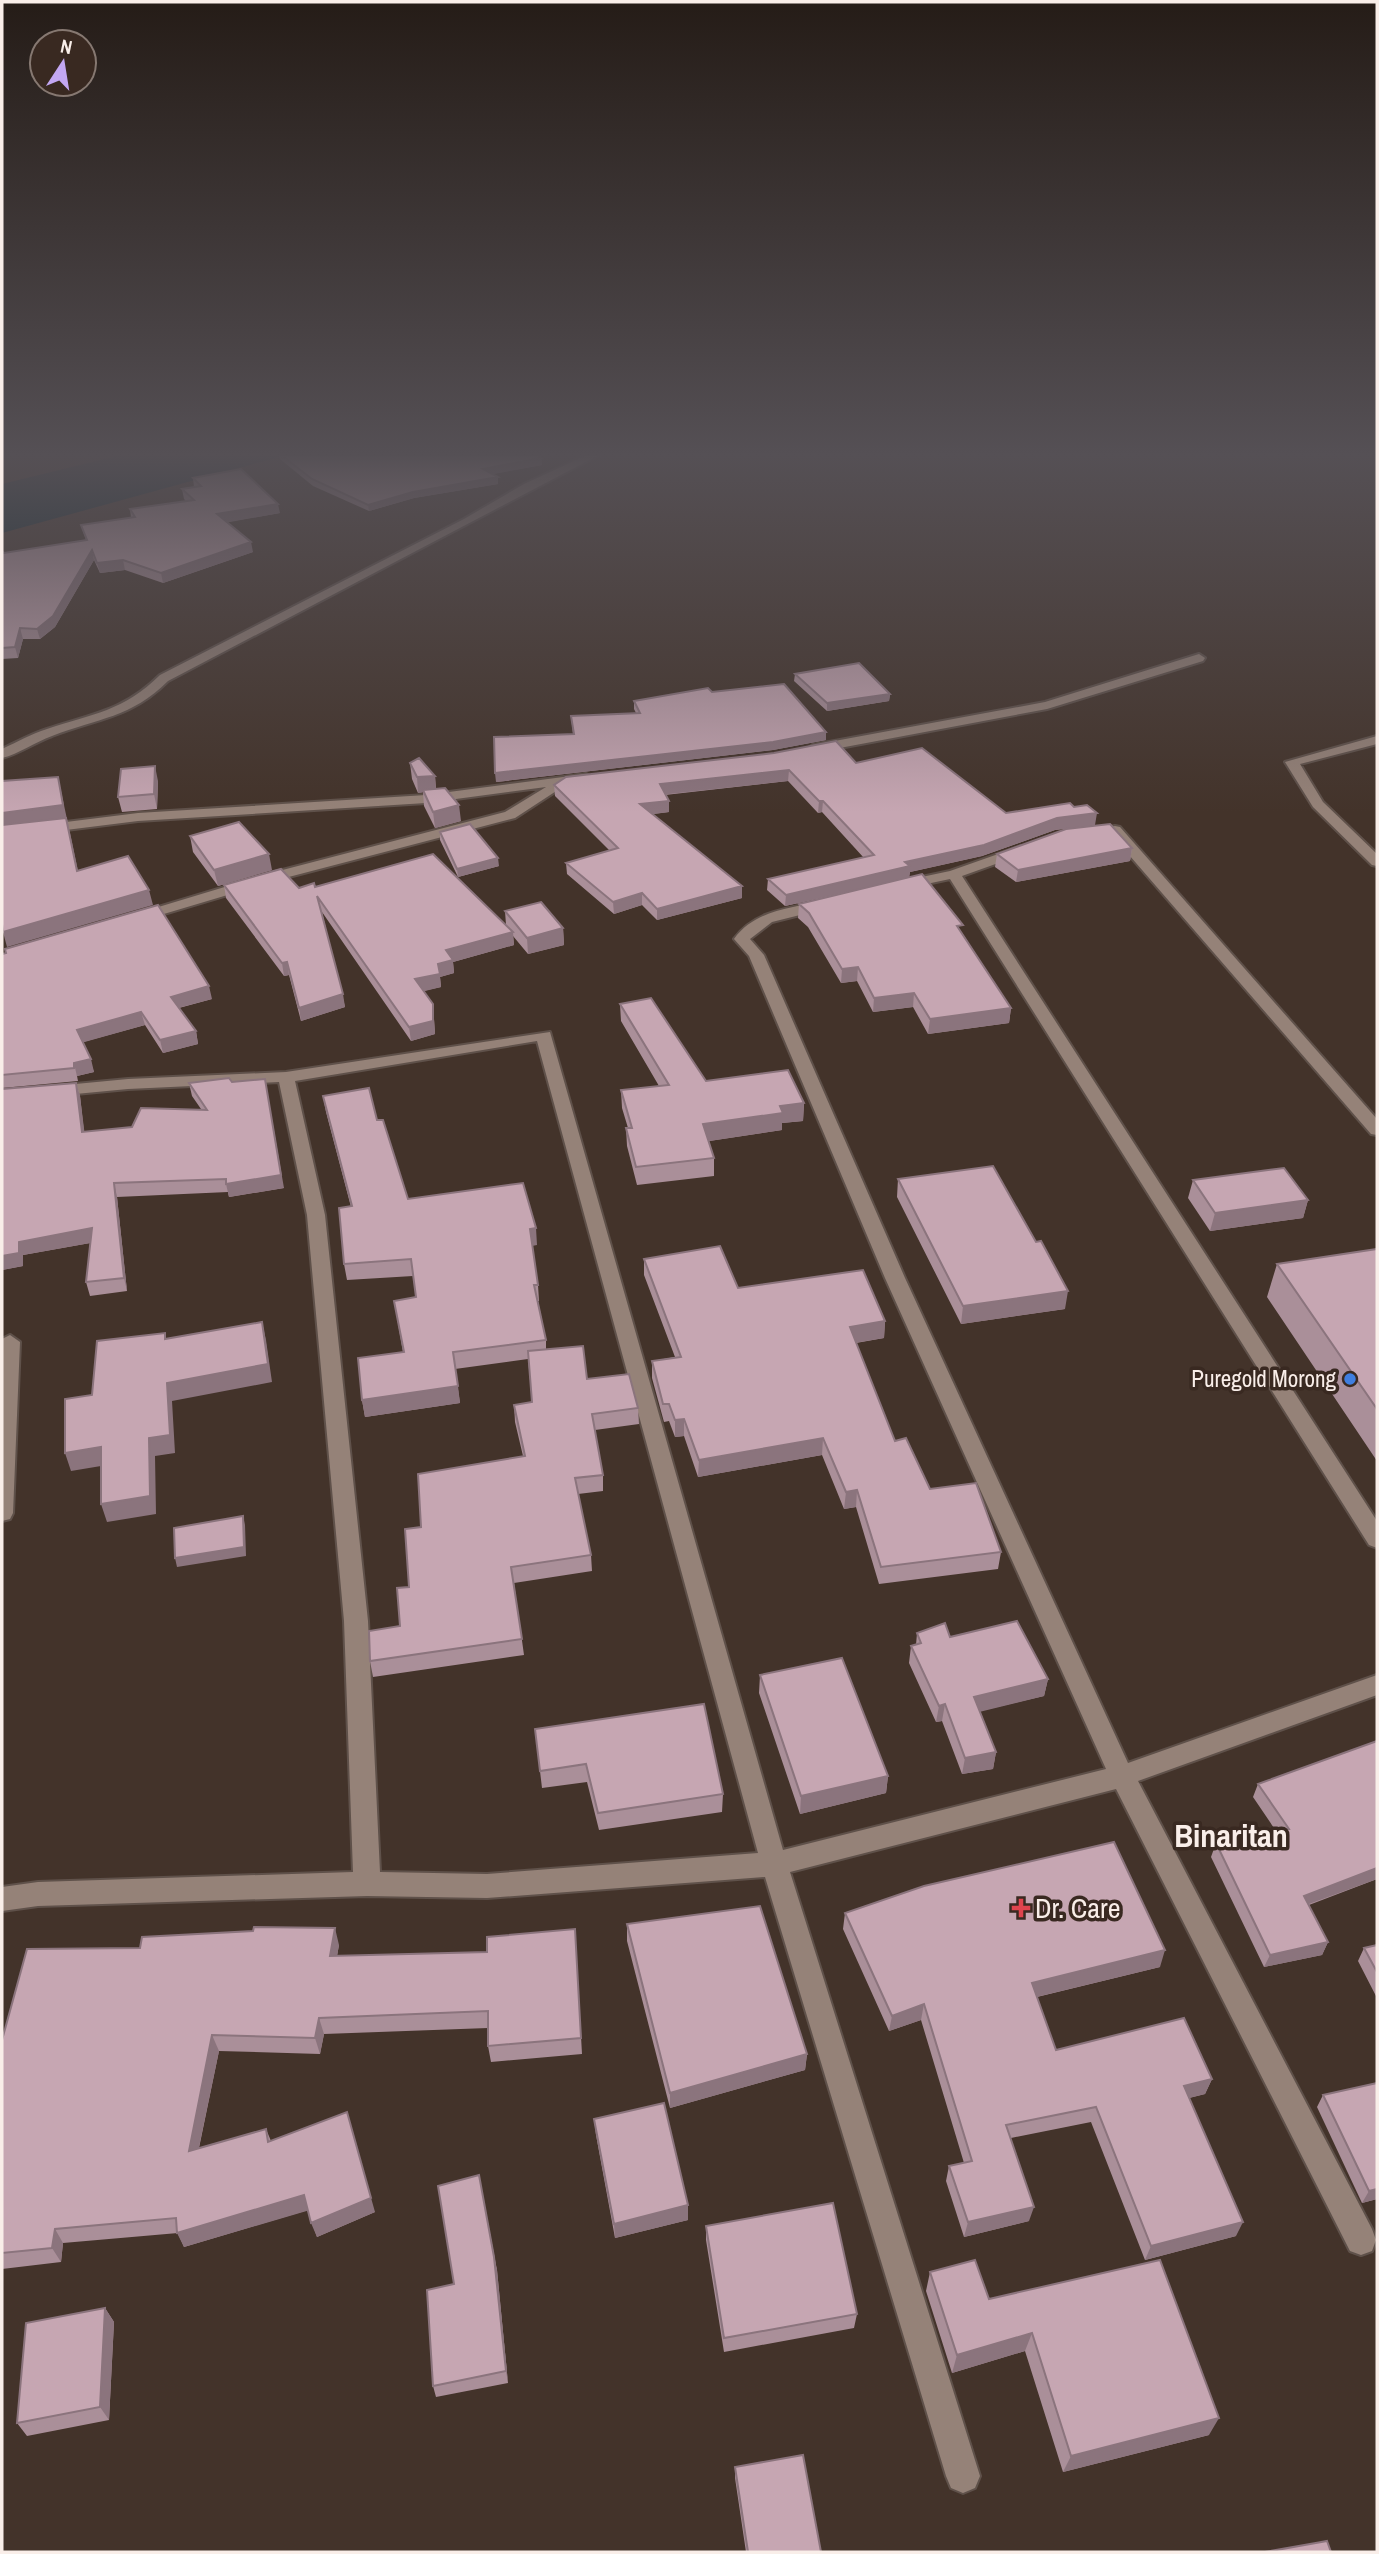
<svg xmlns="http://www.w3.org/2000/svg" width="1379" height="2554" font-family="'Archivo Narrow',sans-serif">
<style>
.water{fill:#06252f}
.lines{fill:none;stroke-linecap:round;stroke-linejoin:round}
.minor-casing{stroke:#5f514a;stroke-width:4}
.minor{fill:#958278;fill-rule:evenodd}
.wall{fill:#aa8f99}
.shaded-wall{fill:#8b747d}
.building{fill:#c6a6b2;stroke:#8b747d;stroke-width:2}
.shop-dot{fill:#3f7fe0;stroke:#392921;stroke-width:2.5}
.health-dot{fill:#e0444e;stroke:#392921;stroke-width:2.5}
.labels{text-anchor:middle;stroke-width:7;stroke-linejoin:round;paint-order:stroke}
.poi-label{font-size:23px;fill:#f9eee9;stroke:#392921;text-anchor:end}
.near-poi-label{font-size:28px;fill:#f9eee9;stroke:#392921;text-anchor:start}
.near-quarter-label{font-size:32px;font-weight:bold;fill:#f9eee9;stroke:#392921}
</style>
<rect width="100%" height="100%" fill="#43332a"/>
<path class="water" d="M121,455h165l-284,78v-49z"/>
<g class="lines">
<g class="minor-casing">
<path id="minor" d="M587,455h12l-431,226c-37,37 -70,37 -116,55 -17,6 -33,18 -50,22v-9c15,-7 29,-15 45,-20 45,-15 77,-18 113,-54l304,-156 60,-35z
M1199,654l6,4 -2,3 -156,48 -234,44 -6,-4 6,-4 232,-43z
M1377,736v8l-77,20 23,38 54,52v12l-5,-1 -59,-58 -28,-45z
M586,774l7,4 -2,3 -24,3 -52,34 -234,61 -144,43 -7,-4 2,-3 139,-42 234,-61 41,-25 -120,16 -288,18 -136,17v-8l136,-17 288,-18z
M1115,826l5,1 257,292v16l-6,-1 -261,-301v-6z
M1021,846l5,1v6l-64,23 415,645v27l-8,-3 -419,-666 -47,10 -7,-4 2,-3 52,-11z
M823,901l5,1v6l-56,14 -22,17 14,16 141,323 223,485 249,-88v20l-239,86 234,448 4,11 -4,11 -11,4 -11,-4 -234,-462 -326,83 190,604 -5,12 -12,5 -12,-5 -5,-12 -181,-599 -278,21 -120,-2 -329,10 -36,5v-24l36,-5 315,-10 -9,-251 -37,-406 -28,-133 -151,7 -126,12v-10l126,-12 158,-7 264,-40 233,818 323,-81 -221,-491 -136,-322 -15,-17c21,-29 57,-31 89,-38zM537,1041l221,812 -271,21 -107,-2 -12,-251 -43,-406 -30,-134z
M10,1335l10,7 -7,171 -3,6 -8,2v-182z"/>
</g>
<use href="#minor" class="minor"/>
</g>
<path class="wall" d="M279,455h256l6,3 1,7 -50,9 6,3v7l-84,14 -45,13 -56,-25 -33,-27z
M193,478l87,35 -53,9 26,30 -90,31 -38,-13 -25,3 -6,-13 -39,67 -15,12h-17l-5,19 -16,1v-108l2,2 82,-13 -5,-15 50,-7 -1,-9 56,-8 -2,-2 -2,-10 12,-2z
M795,674l95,20 -1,7 -62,10 -33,-30z
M712,692l114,40v8l-53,10 -277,32 77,-48 -2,-18 65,-3 -2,-4v-8z
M410,763l25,13 1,13 25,32 -26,7 -11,-22 -1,-14 -5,1 -6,-14z
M856,763l150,50 89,12 -40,5 -73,26 -72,16 -1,5 53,56 49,75 -2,15 -81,11 -15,-27 -40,5 -16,-31 -16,2 -33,-56 -10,-9 1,-14 81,-19 -95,21 -18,-16 1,-11 96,-21 -42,-46 -4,1 -30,-32 -123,14 4,17 -17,2 90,84 -85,22 -15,-15 -28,9 -47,-40 -1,-11 44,-12 -55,-55 -1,-11z
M158,781l-1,28 -35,3 -4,-15z
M440,832l59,34 -41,11 -18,-37z
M190,836l82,34 -54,16 -25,-34z
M1132,848l-2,13 -114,21 -21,-15 2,-13z
M224,885l75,3 16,-1 191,38 -1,-14 58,17 1,17 -36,9 -15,-18 1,9 -61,17 1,11 -14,4 1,10 -18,4 10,13 2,30 -24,7 -89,-129 23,95 -44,14 -12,-46 -5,1 -58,-78z
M2,954l210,45 -33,9 17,23 2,13 -35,9 -18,-28 -62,17 11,30 -17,4 1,5 -76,7z
M620,1004l86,77 98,22 -1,18 -21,2v7l-73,11 5,17v18l-77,9 -10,-39 -1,-18h2l-6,-20 -1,-18 38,-4 -38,-65z
M76,1083l4,13 4,36 48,-5 69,-18 -9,-13 -3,-13 95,105 -55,9 -1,-5 -111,5 10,94 -37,5 -4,-14 4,-39 -67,12v11l-21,4v-181z
M323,1096l54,24 31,79 129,46h-5l6,40 1,16h-1l8,39v9l41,30 51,29 1,16 -44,6 8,45v16l-25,3 13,61 1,16 -78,12 10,72 -151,22 -3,-16 30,-35 21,-99 102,-71 -8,-34 -1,-17 18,-3 -4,-43 -73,10 5,34 -95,14 -3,-17 41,-48 -9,-51 22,-4 -3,-21 -66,4 -3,-16 7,-57 -25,-95z
M898,1179l167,130 -104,15 -64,-127z
M1193,1180l115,20 -5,18 -93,13 -22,-33z
M1377,1249v212l-110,-164 10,-33z
M644,1259l94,29 147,33 -1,17 -28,5 39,98 35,48 71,63 -3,17 -119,15 -23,-77 -12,2 -22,-54 -124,22 -14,-41 -9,1 -6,-16 -5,1 -12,-44v-17l23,-4 -31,-82z
M917,1633l33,4 98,42 -4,17 -64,15 16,41 -3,17 -31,5 -20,-53 -6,1 -27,-59 2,-17 5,-1z
M760,1675l128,101 -2,17 -86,21 -41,-121z
M535,1729l188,65 -1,18 -123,18 -12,-48 -45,6z
M1377,1741v138l-68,26 19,37 -6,13 -58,12 -53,-110 5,-14 60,-12 -23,-34 5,-13z
M845,1913l315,54 -123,30 19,53 156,29 -7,15 -16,4 47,138 -91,24 -54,-138 -80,16 18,83 -65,16 -18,-56 3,-15 15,-3 -43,-143 -32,11 -46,-102z
M627,1924l180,130 -2,16 -135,38 -43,-167z
M575,1929l7,125 -91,8 -3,-16v-18l-164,6 -4,20 -101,-3 -20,97 67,-19 5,12 104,71 -58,25 -9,-27 -124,37 -6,-14 -115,10 -2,19 -59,7v-229l337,-95 -2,11 150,-4z
M1377,1945v53l-19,-37 6,-13z
M1323,2095l54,104 -15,4 -45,-96z
M594,2119l94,101 -73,18 -19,-103z
M479,2175l18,95 11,113 -72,14 -3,-11 21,-102z
M706,2226l151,88 -3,14 -130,24 -18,-112z
M930,2272l59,27 220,136 -146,37 -38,-121 -73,22 -26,-82z
M105,2308l9,14 -5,98 -82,16 -10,-13z
M735,2467l86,85h-75l-11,-74z"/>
<path class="shaded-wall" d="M541,458l1,7 -59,11v-7z
M498,477v7l-84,14 -45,13 -1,-6 45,-13z
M278,504l2,9 -61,11 -2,-10z
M251,542l2,10 -90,31 -2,-10z
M92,550l2,10 -39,67 -15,12 -3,-10z
M123,560l2,10 -25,3 -3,-10z
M20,628l3,11 -5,19 -3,-11z
M890,694l-1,7 -62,10v-8z
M826,732v8l-53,10 -277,32 -1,-9z
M155,766l3,15 -1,28 -3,-15z
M789,770l-1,11 -128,14v-11z
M435,776l1,15 -18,2 -1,-16z
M58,777l3,14 20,94 -79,-58v-14z
M669,801v11l-29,4v-12z
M819,801h4l-1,11 -4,1z
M459,805l2,16 -26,7 -2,-16z
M1097,813l-2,12 -40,5 -73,26 -72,16 -1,6 -124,28 1,-11 271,-77z
M1132,848l-2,13 -114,21 2,-12z
M269,854l3,16 -54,16 -4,-16z
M498,858l1,8 -41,11 -1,-8z
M742,886v12l-85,22v-11z
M149,890l4,15 -146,42 -4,-15z
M642,893v12l-28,9 -1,-12z
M563,928l1,17 -36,9 -1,-16z
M513,932l1,13 -61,17 1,11 -14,4 1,10 -24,6 -2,-14 23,-15 8,-14z
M287,962l2,13 -5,1 -2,-13z
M858,967l-1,14 -16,2 1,-14z
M209,986l3,13 -38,10 -3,-12z
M914,993l-1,14 -40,5 1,-14z
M343,994l2,13 -44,14 -2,-13z
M433,1004l2,30 -24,7 -2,-14z
M1011,1008l-2,15 -81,11 2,-15z
M141,1012l4,13 -64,18 -4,-13z
M196,1031l2,13 -35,9 -3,-13z
M91,1059l3,13 -17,4 1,5 -4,-18z
M265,1079l19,109 -55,9 -3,-13z
M76,1083l4,13 6,49 -4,-13z
M804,1103l-1,18 -21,2v7l-79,12v-18l77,-18z
M114,1183l3,14 10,94 -3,-13z
M1308,1200l-5,18 -93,13 5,-18z
M92,1228l4,14 -73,13v11l-21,4v-14l17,-14z
M536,1228l1,17 -5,1 -2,-17z
M1068,1291l-3,18 -104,15 2,-18z
M885,1321l-1,17 -36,6 2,-17z
M262,1322l4,18 6,42 -100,19 3,52 -20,3 1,58 -49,8 -6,-18 48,-66 18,-55z
M458,1386l2,17 -95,14 -3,-17z
M684,1419v17l-9,1v-17z
M823,1438l-1,17 -124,22 1,-17z
M101,1447l6,18 -36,6 -6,-18z
M857,1490l-1,17 -12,2 2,-17z
M243,1516l2,9 1,31 -69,11 -2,-9z
M1048,1679l-4,17 -73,18 3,-17z
M945,1704l-3,17 -6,1 3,-16z
M996,1752l-3,17 -31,5 3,-16z
M888,1776l-2,17 -86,21 1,-18z
M1377,1868v11l-79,29 6,-12z
M335,1928l4,17 -5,28 -4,-17z
M1328,1942l-6,13 -58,12 6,-12z
M1165,1950l-5,17 -132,32 4,-16z
M924,2004l-3,16 -32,11 3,-15z
M319,2018l5,16 -4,20 -5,-16z
M212,2035l7,16 -24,115 -6,-15z
M807,2054l-2,16 -135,38v-15z
M1212,2079l-7,15 -28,7 7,-15z
M347,2112l28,100 -58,25 -6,-14z
M1377,2189v10l-15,4 7,-12z
M304,2195l6,15 -126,37 -7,-14z
M688,2205v15l-73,18 -1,-14z
M1034,2207l-5,14 -65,16 4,-15z
M1243,2222l-7,14 -91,24 6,-14z
M55,2229l8,14 -2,19 -9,-14z
M494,2257l3,13 11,113 -2,-12z
M105,2308l9,14 -5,98 -9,-13z
M1032,2333l-7,18 -73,22 5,-18z
M1219,2418l-10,17 -146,37 8,-16z"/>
<path class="building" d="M281,455h254l6,3 -58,11 15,8 -85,15 -45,13 -56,-26z
M241,469l37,35 -61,10 34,28 -90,31 -38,-13 -26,3 -5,-13 -39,66 -16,13 -17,-1 -5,19 -13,1v-97l2,2 83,-13 -6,-15 54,-8 -5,-8 64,-9 -12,-11 19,-3 -8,-8z
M859,663l31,31 -63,9 -32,-29z
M784,684l42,48 -53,10 -278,31 -1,-36 80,-3 -3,-18 69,-3 -6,-12 74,-13 4,4z
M836,741l20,22 66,-15 84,65 64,-10 4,4 13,-2 10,8 -40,5 -73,27 -79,17 5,4 -124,29 -18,-16 106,-24 -51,-54h-4l-30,-31 -129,14 9,17 -29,3 102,82 -85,23 -15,-16 -29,9 -47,-39 52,-15 -64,-63 12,-8 208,-24z
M419,758l16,18 -18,1 -7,-14z
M155,766l-1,28 -36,3 3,-28z
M58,777l5,28 -61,8v-32z
M445,788l14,17 -26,7 -10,-22z
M66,818l11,53 51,-15 21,34 -146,42 -1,-8v-99z
M239,822l30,32 -55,16 -24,-34z
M470,824l28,34 -41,11 -17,-37z
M1110,824l22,24 -114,22 -21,-16 69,-25z
M433,854l80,78 -67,18 7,10 -15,4 2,10 -25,5 18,25v17l-24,6 -92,-131 26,98 -44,14 -12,-46 -5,1 -58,-78 57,-16 18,19 15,-5 1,4z
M922,874l41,51 -6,1 54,82 -81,11 -16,-26 -40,5 -16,-31 -16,2 -33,-56 -10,-9z
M541,902l22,26 -36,10 -22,-27z
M158,905l51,81 -38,11 25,34 -36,9 -19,-28 -64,18 14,29 -17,4v5l-72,7v-121l4,-1 -1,-4z
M651,998l55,83 82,-11 16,33 -24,3 3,7 -80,11 11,34 -78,9 -10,-39h6l-11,-38 48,-5 -49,-81z
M229,1078l3,4 33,-3 16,96 -55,9v-5l-112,4 10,95 -38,4 6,-54 -73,14v11l-17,3v-167l74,-6 6,49 50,-5 9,-19 66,2 -18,-27z
M369,1088l8,32h6l25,79 115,-16 13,45 -6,1 8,56h-4l12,55 -93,12 5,34 -96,14 -4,-42 46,-6 -10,-51 22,-4 -5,-38 -67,5 -5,-56 13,-2 -29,-110z
M993,1166l43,76 5,-1 27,50 -105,15 -65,-127z
M1284,1168l24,32 -93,13 -22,-33z
M720,1246l18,42 125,-18 22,51 -35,6 45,114 11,-3 24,51 46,-6 25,69 -120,15 -24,-77 -11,2 -23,-54 -124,22 -15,-41 -9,1 -6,-16h-6l-11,-43 29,-4 -37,-98z
M1377,1249v160l-100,-145z
M262,1322l6,42 -101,19 3,52 -21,3 1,58 -49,8v-57l-36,6v-54l27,-4 5,-54 68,-8v6z
M583,1346l4,33 42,-5 9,34 -46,6 11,61 -28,3 16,77 -80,12 11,72 -152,22 -1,-30 31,-5 -3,-38 12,-1 -4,-58 16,-2 -3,-53 107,-18 -11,-51 18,-3 -4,-51z
M243,1516l1,31 -69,11 -1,-30z
M1017,1621l31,58 -74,18 22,55 -31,6 -20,-54 -6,2 -28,-60 10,-3 -4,-10 28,-10 5,14z
M842,1658l46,118 -87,20 -41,-121z
M704,1704l19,90 -125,19 -12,-49 -46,7 -5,-42z
M1377,1741v127l-73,28 24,46 -58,13 -54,-112 73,-14 -31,-45z
M1114,1842l51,108 -133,33 24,67 128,-32 28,61 -28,7 59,136 -92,24 -55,-139 -90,18 28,82 -66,15 -19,-56 23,-5 -48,-157 -32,12 -47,-103 79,-27z
M760,1906l47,148 -137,39 -43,-169z
M254,1927l81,1 -5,28 157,-4v-15l88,-8 6,109 -93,8v-35l-169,7 -4,20 -103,-3 -23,116 77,-22 2,13 79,-30 24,86 -60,25 -7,-28 -127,38 -1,-15 -121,11 -3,19 -50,5v-213l25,-91 113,-1 2,-11 111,-6z
M1377,1945v27l-13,-24z
M1377,2083v106l-8,2 -46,-96z
M664,2103l24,102 -74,19 -20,-105z
M479,2175l15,82 12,114 -73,15 -6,-96 27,-6 -16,-98z
M833,2203l24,111 -133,24 -18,-112z
M975,2260l14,39 171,-39 59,158 -148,38 -39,-123 -75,22 -27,-83z
M105,2308l-5,99 -83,16 9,-100z
M803,2455l18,97h-73l-13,-85z
M1327,2541l4,11h-66z"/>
<linearGradient id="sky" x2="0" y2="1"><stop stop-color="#251c17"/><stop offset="0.56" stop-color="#555055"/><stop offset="1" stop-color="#555055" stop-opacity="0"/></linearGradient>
<rect width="1379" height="812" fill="url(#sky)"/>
<circle class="shop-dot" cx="1350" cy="1379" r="7"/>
<path class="health-dot" d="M1017.5 1897.5h7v7h7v7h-7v7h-7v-7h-7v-7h7z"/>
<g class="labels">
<g class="poi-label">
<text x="1336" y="1387">Puregold Morong</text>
</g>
<g class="near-poi-label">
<text x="1035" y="1918">Dr. Care</text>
</g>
<g class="near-quarter-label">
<text x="1231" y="1847">Binaritan</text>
</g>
</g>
<rect width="1379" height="2554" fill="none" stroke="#f9eee9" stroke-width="7"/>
<g transform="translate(63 63) rotate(12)"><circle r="33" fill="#392921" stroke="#867871" stroke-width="2"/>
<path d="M0-5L12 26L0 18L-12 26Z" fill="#c3a7f2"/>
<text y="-10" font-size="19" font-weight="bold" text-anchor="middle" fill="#f9eee9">N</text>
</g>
</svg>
